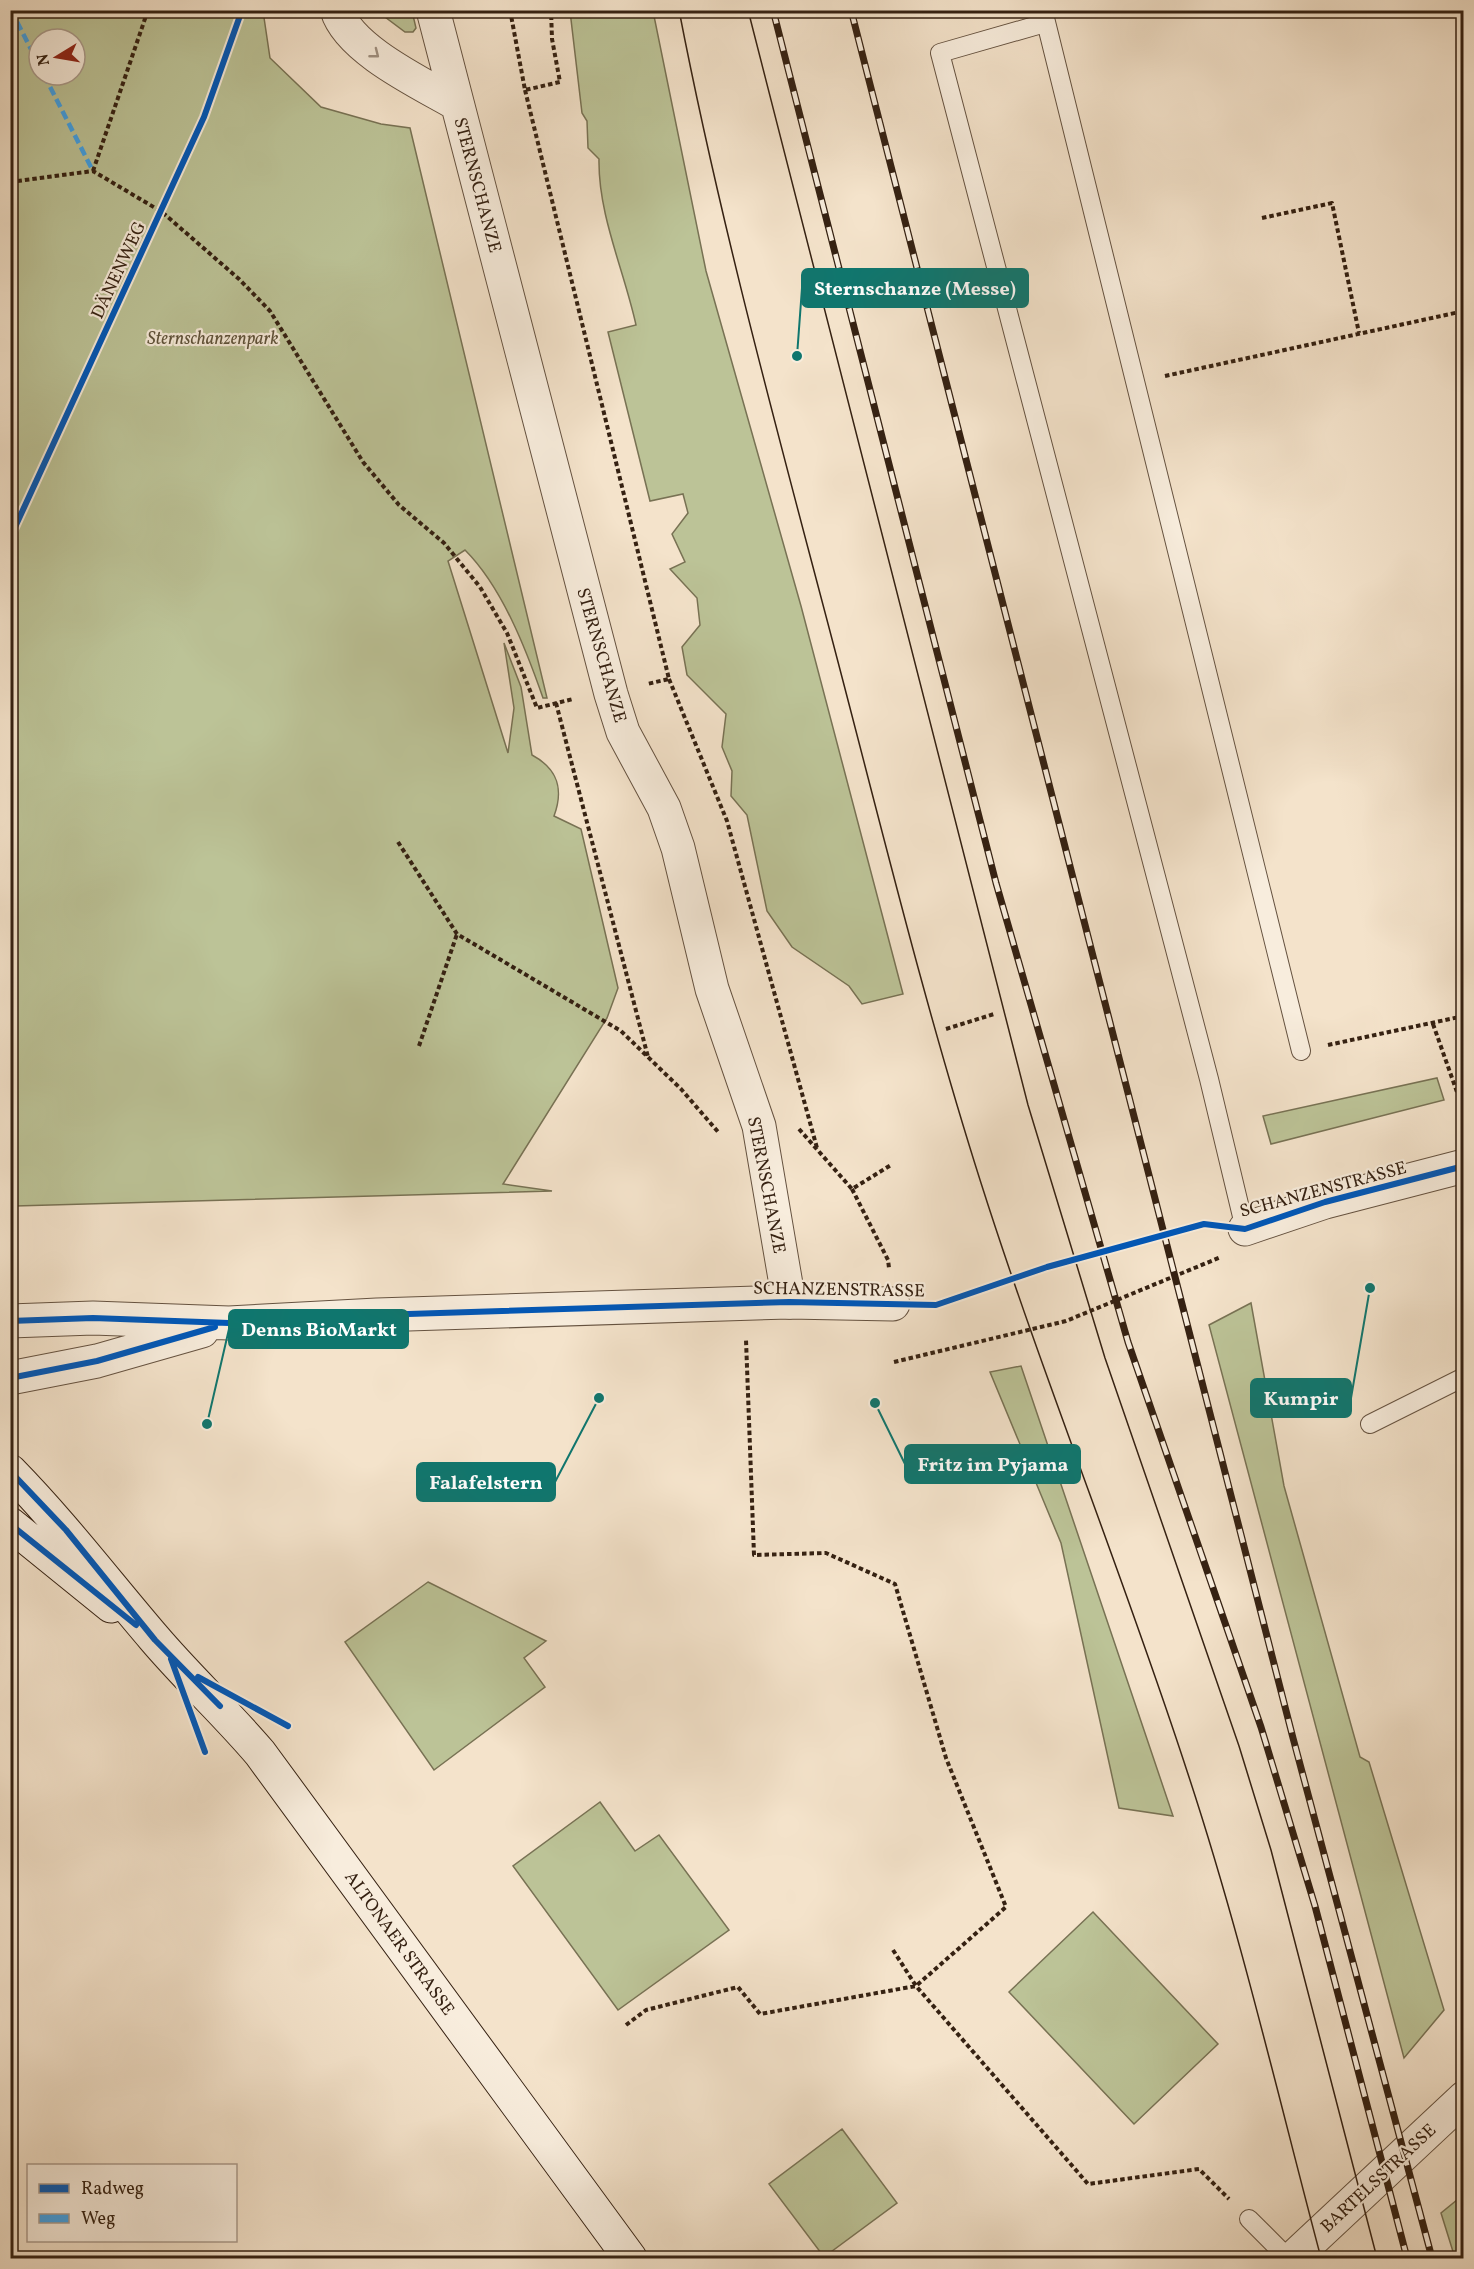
<svg xmlns="http://www.w3.org/2000/svg" width="1474" height="2269" font-family="Vollkorn,serif">
<style>
.green{fill:#bcc397;stroke:#787254;stroke-width:1.5;fill-rule:evenodd}
.lines{fill:none;stroke-linecap:round;stroke-linejoin:round}
.service-casing{stroke:#655240;stroke-width:20}
.minor-casing{stroke:#655240;stroke-width:35}
.tertiary-casing{stroke:#655240;stroke-width:35}
.secondary-casing{stroke:#352112;stroke-width:35}
.path{stroke:#352112;stroke-width:4;stroke-dasharray:4.5 3;stroke-linecap:butt}
.service{stroke:#f8eddd;stroke-width:18}
.minor{stroke:#f8eddd;stroke-width:33}
.tertiary{stroke:#f8eddd;stroke-width:33}
.secondary{stroke:#f8eddd;stroke-width:33}
.tram{stroke:#352112;stroke-width:1.5}
.rail-casing{stroke:#352112;stroke-width:7}
.rail{stroke:#f8eddd;stroke-width:4.5;stroke-dasharray:14;stroke-linecap:butt}
.quiet{stroke:#3ea2ea;stroke-width:4.5;stroke-dasharray:9 4.5;stroke-linecap:butt}
.cycleway-casing{stroke:#f8eddd;stroke-width:10}
.cycleway{stroke:#0057b8;stroke-width:6}
.oneway{stroke:#a09182}
.labels{text-anchor:middle;stroke-width:4.5;stroke-linejoin:round;paint-order:stroke}
.street-label{font-size:18px;fill:#352112;stroke:#f8eddd}
.park-label{font-size:18px;font-style:italic;fill:#5e523a;stroke:#f8eddd}
.leader{fill:none;stroke:#0f766e;stroke-width:2}
.callout-dot{fill:#0f766e;stroke:#f8eddd;stroke-width:2}
.callout{fill:#0f766e;stroke:#0f766e;stroke-width:2}
.callout-label{font-size:20px;text-anchor:middle;font-weight:bold;fill:#fff}
</style>
<rect width="100%" height="100%" fill="#f4e3cb"/>
<filter id="stains"><feTurbulence type="fractalNoise" baseFrequency=".00333" numOctaves="4"/><feColorMatrix values="0 0 0 0 .2 0 0 0 0 .09 0 0 0 0 .02 0 0 0 .5 -.17"/></filter>
<radialGradient id="worn" r=".72"><stop offset=".6" stop-color="#630" stop-opacity="0"/><stop offset="1" stop-color="#630" stop-opacity=".3"/></radialGradient>
<path class="green" d="M11,10l252,1 7,47 51,49 60,17 29,4 137,570h-4c-17,-49 -41,-111 -78,-148l-17,11 60,192 6,-45 -10,-65 17,44 11,68c26,14 32,34 22,61l27,13 37,159 -11,30 -104,166 49,7 -537,15 -4,-4zM39,39h36v36h-36z
M377,11h35l4,17 -3,4h-8z
M570,11h83l53,260 95,335 102,388 -41,10 -13,-18 -57,-39 -25,-36 -20,-96 -16,-19 1,-25 -10,-24 4,-33 -39,-39 -5,-28 18,-22 -3,-27 -27,-29 15,-7 -13,-28 16,-21 -5,-19 -33,7 -42,-169 28,-7c-12,-55 -38,-110 -37,-166l-11,-11 -1,-27 -5,-8z
M1437,1078l7,22 -173,44 -8,-28z
M1251,1303l33,183 76,271 9,5 75,248 -40,48 -195,-733z
M1021,1366l152,450 -54,-8 -58,-265 -71,-171z
M428,1582l118,59 -22,17 21,29 -111,83 -89,-128z
M600,1802l35,49 24,-16 70,95 -111,80 -105,-144z
M1093,1912l125,132 -84,80 -125,-132z
M842,2129l55,74 -73,54 -55,-73z
M1463,2195v63h-8l-14,-45z"/>
<g class="lines">
<g class="service-casing">
<path id="service" d="M1043,10l258,1041
M1045,23l-105,30 269,1026 36,150
M1370,1424l94,-47
M1249,2219l39,39"/>
</g>
<g class="minor-casing">
<path id="minor" d="M337,10c12,40 86,74 120,94
M433,10l178,684 12,38 41,76 14,40 34,141 47,137 30,176
M1293,2258l171,-160"/>
</g>
<g class="tertiary-casing">
<path id="tertiary" d="M1245,1229l80,-27 139,-36
M10,1321l83,-3 136,5 148,-8 412,-13 104,2
M10,1378l87,-17 105,-30"/>
</g>
<g class="secondary-casing">
<path id="secondary" d="M10,1471c52,53 96,111 144,167 34,40 72,75 106,115l370,505
M10,1524l101,82"/>
</g>
<path class="path" d="M510,10l15,80 35,-8 -8,-43 -1,-29
M525,90l144,589 -22,5
M93,171l55,-161
M10,182l83,-11 69,41 77,67 31,32 93,151 36,43 45,38 36,44 27,46 30,75 36,-9
M1262,218l70,-15 27,130
M1165,376l299,-65
M10,538l194,-421 38,-107
M669,679l58,142 90,327
M556,703l92,354
M398,842l59,92 164,97 60,58 38,44
M1433,1024l31,88
M946,1029l48,-15
M1328,1045l136,-29
M419,1046l38,-112
M799,1129l53,60 39,-24
M852,1189l36,71 1,8
M894,1362l172,-41 155,-64
M893,1950l23,36 172,198 111,-15 30,30
M626,2025l20,-15 92,-23 22,27 156,-28 90,-79 -60,-149 -51,-174 -69,-31 -72,2 -8,-215"/>
<use href="#service" class="service"/>
<use href="#minor" class="minor"/>
<use href="#tertiary" class="tertiary"/>
<use href="#secondary" class="secondary"/>
<path class="tram" d="M679,10c41,212 98,420 153,629 48,182 92,365 149,544 63,198 142,391 206,588 53,160 91,325 134,487
M748,10l280,1095 77,253 134,388 32,104 106,408"/>
<g class="rail-casing">
<path id="rail" d="M773,10l223,873 132,459 133,385 54,179 92,352
M851,10l442,1728 139,520"/>
</g>
<use href="#rail" class="rail"/>
<path class="quiet" d="M11,10l28,55
M44,75l49,96"/>
<g class="cycleway-casing">
<path id="cycleway" d="M10,538l194,-421 38,-107
M10,1321l83,-3 136,5 148,-8 412,-13 147,3 111,-38 157,-43 41,5 80,-27 139,-36
M10,1378l87,-17 118,-34
M10,1471l56,59 89,110 65,66
M10,1524l126,101
M171,1659l34,93
M198,1677l90,49"/>
</g>
<use href="#cycleway" class="cycleway"/>
</g>
<defs><path id="oneway-chevron" d="M-2-3.5L2.5 0L-2 3.5" fill="none" stroke-width="1.6" stroke-linecap="round" stroke-linejoin="round" transform="scale(1.5)"/></defs>
<use class="oneway" href="#oneway-chevron" transform="translate(375 54) rotate(38)"/>
<g class="labels">
<g class="street-label">
<text transform="translate(478 185) rotate(75)" y="6">STERNSCHANZE</text>
<text transform="translate(118 270) rotate(-65)" y="6">DÄNENWEG</text>
<text transform="translate(602 655) rotate(74)" y="6">STERNSCHANZE</text>
<text transform="translate(767 1185) rotate(79)" y="6">STERNSCHANZE</text>
<text transform="translate(1323 1189) rotate(-15)" y="6">SCHANZENSTRASSE</text>
<text transform="translate(839 1289) rotate(1)" y="6">SCHANZENSTRASSE</text>
<text transform="translate(400 1943) rotate(54)" y="6">ALTONAER STRASSE</text>
<text transform="translate(1378 2178) rotate(-43)" y="6">BARTELSSTRASSE</text>
</g>
<g class="park-label">
<text x="213" y="344">Sternschanzenpark</text>
</g>
</g>
<path class="leader" d="M797 356L802 288M207 1424L229 1329M1370 1288L1351 1398M875 1403L905 1464M599 1398L555 1482"/>
<g class="callout-dot">
<circle cx="797" cy="356" r="6"/>
<circle cx="207" cy="1424" r="6"/>
<circle cx="1370" cy="1288" r="6"/>
<circle cx="875" cy="1403" r="6"/>
<circle cx="599" cy="1398" r="6"/>
</g>
<g class="callout">
<rect x="802" y="269" width="226" height="38" rx="6"/>
<rect x="229" y="1310" width="179" height="38" rx="6"/>
<rect x="1251" y="1379" width="100" height="38" rx="6"/>
<rect x="905" y="1445" width="175" height="38" rx="6"/>
<rect x="417" y="1463" width="138" height="38" rx="6"/>
</g>
<g class="callout-label">
<text x="915" y="295">Sternschanze (Messe)</text>
<text x="319" y="1336">Denns BioMarkt</text>
<text x="1301" y="1405">Kumpir</text>
<text x="993" y="1471">Fritz im Pyjama</text>
<text x="486" y="1489">Falafelstern</text>
</g>
<rect width="1474" height="2269" fill="none" stroke="#f4e3cb" stroke-width="36"/>
<rect x="12" y="12" width="1450" height="2245" fill="none" stroke="#352112" stroke-width="3"/>
<rect x="18" y="18" width="1438" height="2233" fill="none" stroke="#352112" stroke-width="1.5"/>
<rect x="27" y="2164" width="210" height="78" fill="#f8eddd" stroke="#aa9b8c" stroke-width="1.5"/>
<rect x="39" y="2184" width="30" height="9" fill="#0057b8" stroke="#aa9b8c" stroke-width="1.5"/>
<text x="81" y="2194" font-size="18" fill="#352112">Radweg</text>
<rect x="39" y="2214" width="30" height="9" fill="#3ea2ea" stroke="#aa9b8c" stroke-width="1.5"/>
<text x="81" y="2224" font-size="18" fill="#352112">Weg</text>
<g transform="translate(57 57) rotate(259)"><circle r="28" fill="#f8eddd" stroke="#aa9b8c" stroke-width="1.5"/>
<path d="M0-4.5L10 22L0 15L-10 22Z" fill="#8f2418"/>
<text y="-9" font-size="16" font-weight="bold" text-anchor="middle" fill="#352112">N</text>
</g>
<rect width="100%" height="100%" filter="url(#stains)"/>
<rect width="100%" height="100%" fill="url(#worn)"/>
</svg>
